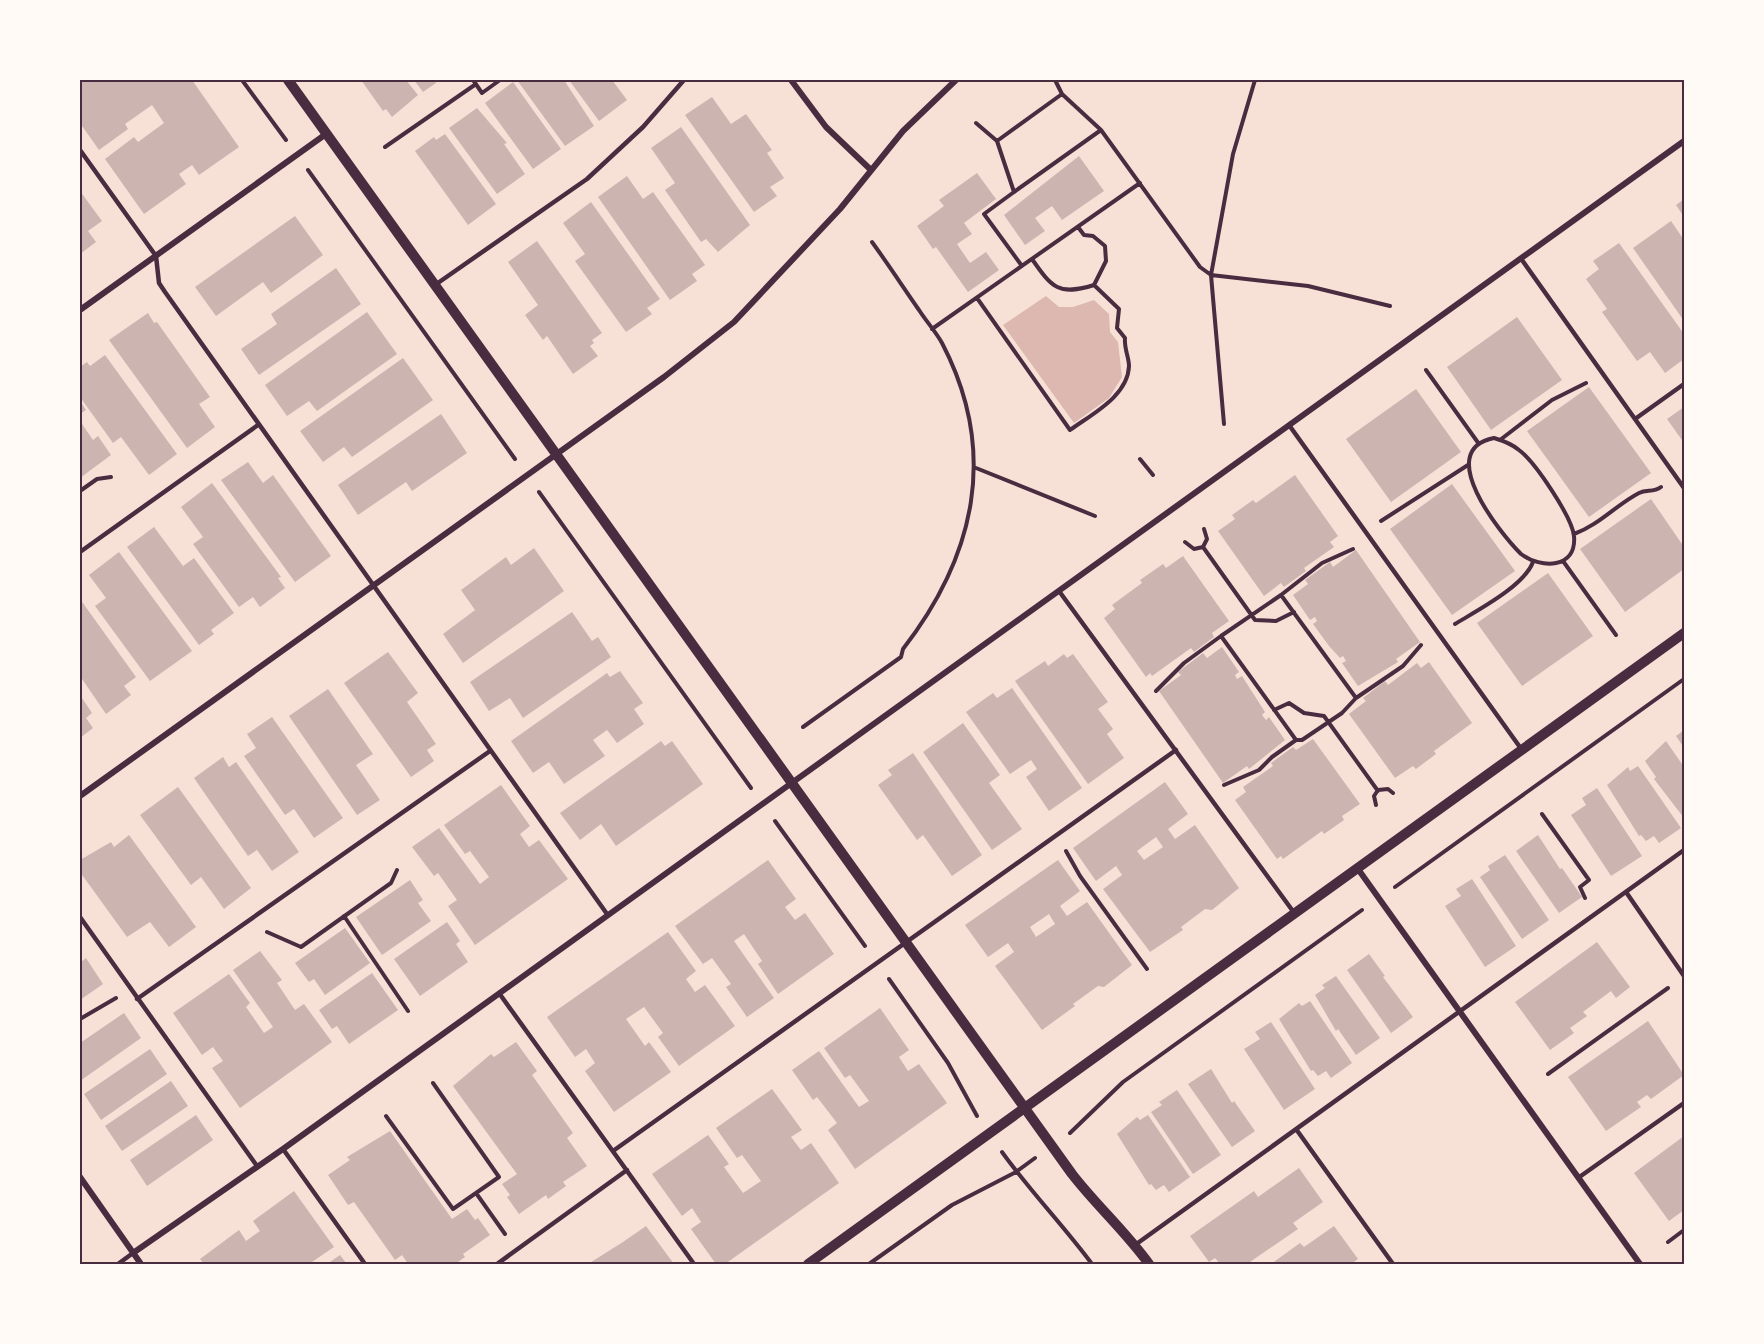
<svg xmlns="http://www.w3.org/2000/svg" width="1764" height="1344" font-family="'PT Sans',sans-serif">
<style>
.water{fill:#dcb8b0}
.building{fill:#ccb4b1;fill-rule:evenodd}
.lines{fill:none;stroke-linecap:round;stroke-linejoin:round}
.path{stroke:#4a2c40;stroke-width:4}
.service{stroke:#4a2c40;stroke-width:4.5}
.minor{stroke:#4a2c40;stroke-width:6}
.tertiary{stroke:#4a2c40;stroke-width:10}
.neatline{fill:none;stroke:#4a2c40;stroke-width:2}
</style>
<rect width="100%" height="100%" fill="#f7e1d7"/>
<path class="water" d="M1046,296l13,11h14l21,-7 15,14 1,18 8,10 4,35 -13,21 -35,25 -71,-98z"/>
<path class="building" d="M80,80h112l47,67 -40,28 -7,-10 -13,9 7,10 -42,30 -39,-55 29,-22 4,5 26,-19 -12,-18 -27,19 3,5 -29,21 -19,-27z
M361,80h45l12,15 -26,22 -6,-8 -3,2z
M414,80h20l2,3 -13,9z
M517,80h47l30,46 -29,20z
M569,80h43l15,20 -28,21z
M513,82l48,67 -28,20 -48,-66z
M712,97l19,27 15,-10 26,36 -5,3 17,25 -14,9 7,9 -23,16 -69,-97z
M477,108l30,35 -3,1 21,30 -28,20 -48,-66z
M681,127l69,98 -32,27 -12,-13 -5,3 -36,-52 10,-7 -24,-35z
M445,134l51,70 -28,21 -53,-74 19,-14 2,3z
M1079,156l25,35 -42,29 -10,-14 -17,12 10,13 -20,14 -21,-30z
M977,173l19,26 -32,24 8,11 -15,10 13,19 16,-11 13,18 -31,22 -32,-45 -3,2 -16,-23 27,-20 -5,-6z
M627,176l16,23 10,-7 52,73 -13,9 5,7 -27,19 -72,-103z
M80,191l22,30 -14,10 8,11 -16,12z
M1684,199v18l-8,-12z
M591,202l69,97 -13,9 5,6 -26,18 -51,-71 10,-7 -22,-31z
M295,216l28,39 -52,38 -8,-11 -47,34 -21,-29z
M1671,221l13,19v81l-51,-73z
M537,241l65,92 -10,7 2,3 -4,3 8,10 -25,18 -26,-38 -4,4 -18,-25 13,-10 -30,-43z
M1619,243l65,91v25l-19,14 -15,-21 -13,9 -35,-49 5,-3 -21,-30 13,-10 -6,-8z
M336,268l25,36 -102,71 -18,-26 36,-25 -6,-10z
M367,312l30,42 -80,57 -8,-10 -22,15 -22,-31z
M148,313l6,10 3,-1 53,75 -11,7 16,23 -28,21 -78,-108z
M1517,317l45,63 -71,50 -44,-63z
M105,355l72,99 -28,21 -28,-38 -8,6 -33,-46v-18l2,-2 -2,-10 7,-5 3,4z
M403,358l30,42 -81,57 -8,-10 -21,15 -23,-31z
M1589,387l62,86 -62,44 -62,-86z
M1416,389l45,63 -70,50 -45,-63z
M80,401l6,9 -6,4z
M1684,407v36l-17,-24z
M441,414l26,39 -55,38 -6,-9 -48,33 -20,-30z
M80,421l13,19 5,-4 13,19 -31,23z
M248,462l15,21 10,-8 58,81 -36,26 -74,-102z
M1295,475l43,61 -8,6 4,5 -30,21 2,3 -22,16 -3,-4 -17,13 -46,-65 17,-12 -3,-4 21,-15 3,3z
M212,483l69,94 -3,1 7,10 -25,19 -7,-10 -14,10 -46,-63 10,-7 -22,-30z
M1452,484l63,87 -63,44 -62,-86z
M1651,499l33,48v22l-59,43 -45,-63z
M154,527l29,39 11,-8 40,55 -23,17 3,4 -15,11 -72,-98z
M534,548l30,43 -101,72 -20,-29 32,-24 -14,-20 45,-33 5,8z
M1356,550l64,92 -24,17 2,3 -40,24 -16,-23 4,-2 -3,-5 -3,2 -11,-12 -16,-22 4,-3 -2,-4 -5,3 -17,-25 15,-11 -3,-4 25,-18 3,5z
M119,552l73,99 -42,30 -55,-75 11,-8 -17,-23z
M1183,556l46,65 -17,12 2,4 -20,15 -3,-4 -39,28 -2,-3 -4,4 -42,-59 11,-9 -3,-4 30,-22 -2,-3 23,-16 3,4z
M1548,573l45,63 -71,50 -45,-63z
M80,599l56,78 -12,9 7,9 -25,19 -26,-38z
M572,612l20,29 6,-4 13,20 -88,61 -13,-20 -21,13 -19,-29z
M1222,647l17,25 -4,3 2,4 5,-3 23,36 -3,3 4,5 3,-3 16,23 -36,29 -2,-3 -24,17 -64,-92 22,-16 -3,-3 25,-19 4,5z
M388,652l30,41 -11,9 29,42 -9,6 7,11 -23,16 -67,-94z
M1064,654l3,4 6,-4 35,48 -10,7 15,20 -6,5 17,24 -36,26 -73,-103 30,-20 3,5z
M1429,662l43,61 -38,28 2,3 -20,15 -3,-3 -18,12 -46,-64 17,-13 -3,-3 22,-17 3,4 29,-22 4,5z
M620,671l23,32 -9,6 10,15 -27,19 -10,-13 -14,10 12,16 -41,28 -15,-22 -16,11 -22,-32 96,-68 3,4z
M1012,688l70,100 -33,23 -23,-34 11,-8 -6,-9 -21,14 -44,-62 27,-19 4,5z
M328,689l45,65 -17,11 24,35 -23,15 -68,-99z
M80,695l12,18 -6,5 7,10 -13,10z
M272,717l71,101 -29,20 -20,-29 -9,6 -41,-59 12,-8 -9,-14z
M963,723l37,52 -11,8 33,46 -30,21 -69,-98z
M1684,730v18l-8,-12z
M1313,739l47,65 -18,12 2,4 -20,14 -2,-3 -39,28 -2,-3 -4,3 -42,-59 11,-8 -3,-5 30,-21 -2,-3 22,-16 3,3z
M661,741l4,5 7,-5 31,43 -87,62 -15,-22 -21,16 -20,-27z
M1666,741l18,26v51l-30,-39 2,-2 -11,-16z
M913,753l69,102 -30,21 -29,-41 -6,5 -39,-55 14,-10 -4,-5z
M223,757l6,10 7,-5 63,90 -27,19 -15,-21 -9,6 -54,-78z
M1638,766l43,62 -22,15 -5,-7 -8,5 -5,-6 -2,1 -32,-51 21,-18 2,4z
M1165,782l23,32 -20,15 7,10 20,-14 44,63 -27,22 -7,-1 -24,18 2,3 -33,22 -47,-63 19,-14 -6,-9 -20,15 -23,-33zM1156,837l7,10 -19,13 -7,-9z
M501,785l29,41 -10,8 9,13 10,-7 29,39 -93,66 -27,-39 9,-6 -19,-27 -4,3 -22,-29 27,-19 41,56 9,-7 -19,-26 -5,3 -21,-29z
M178,787l73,101 -27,21 -23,-32 -10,8 -51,-70z
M1597,788l45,68 -31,20 -40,-61 15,-10 -4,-7z
M129,835l67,92 -27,20 -19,-25 -23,15 -47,-65v-12l31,-18 3,5z
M1538,835l22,34 2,-1 20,29 -23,16 -43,-62z
M1505,855l44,65 -27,19 -42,-62 10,-7 -2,-4z
M768,860l28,39 -11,8 10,13 10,-7 29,41 -56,40 -20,-30 4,-3 -18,-27 -10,7 40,57 -27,19 -21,-30 5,-3 -19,-26 -9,6 -28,-38z
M1058,860l22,31 -20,15 7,10 20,-14 45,63 -28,22 -6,-1 -25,18 2,2 -33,24 -47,-64 19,-14 -6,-9 -20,14 -23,-32zM1049,914l6,10 -19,13 -6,-10z
M1472,879l44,67 -31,21 -40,-61 16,-10 -5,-7z
M410,880l13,20 -5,3 13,18 -49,34 -26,-38z
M447,922l13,19 -4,3 12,18 -48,34 -26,-37z
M345,928l25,35 -45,32 -11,-16 -5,3 -14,-19z
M668,932l28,39 -10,8 9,13 10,-7 30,41 -56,40 -21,-29 5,-4 -19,-26 -18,12 19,27 4,-4 22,30 -57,40 -29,-41 10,-8 -9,-14 -11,8 -28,-40z
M1597,942l33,45 -14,11 -5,-7 -28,21 4,4 -17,12 4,5 -24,17 -35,-48z
M260,951l22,29 -5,3 18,27 9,-6 28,38 -92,66 -28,-40 11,-7 -10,-14 -11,8 -29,-42 56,-39 21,29 -4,4 18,26 9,-6 -40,-57z
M1369,954l16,22 -2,1 30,40 -22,16 -44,-63z
M86,958l17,26 -23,16v-37z
M372,973l26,37 -49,34 -12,-18 -5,3 -13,-19z
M1336,976l44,62 -24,17 -18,-26 -2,2 -21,-36 10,-7 -3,-3z
M1310,1001l42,62 -21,15 -5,-7 -8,5 -5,-6 -2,1 -32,-52 20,-16 3,3z
M880,1008l29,42 -10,7 9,14 11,-7 28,39 -92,66 -27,-39 9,-7 -20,-26 -4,3 -21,-30 27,-19 40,56 10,-6 -19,-26 -5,3 -21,-30z
M124,1013l17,25 -61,43v-38z
M1648,1021l36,54 -33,24 -4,-4 -10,7 4,5 -35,24 -38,-54z
M1271,1022l44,67 -31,21 -40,-61 16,-10 -5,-7z
M516,1042l21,29 -5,4 41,58 -6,5 20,28 -24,16 3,4 -18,13 -2,-4 -27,19 -12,-17 3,-2 -8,-11 15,-10 -64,-88 38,-32 3,3z
M150,1049l17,25 -66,46 -17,-26z
M1211,1069l21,34 2,-2 21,30 -23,16 -44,-63z
M171,1081l17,25 -66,45 -17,-25z
M772,1089l30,41 -11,7 10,13 10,-7 28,40 -114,81h-9l-25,-35 10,-7 -9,-14 -10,8 -30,-42 56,-39 21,29 -5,3 19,26 18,-12 -19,-26 -5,3 -21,-30z
M1177,1090l44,65 -28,19 -42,-62 11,-7 -3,-3z
M196,1115l17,25 -66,46 -17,-26z
M1148,1115l42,62 -21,15 -5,-7 -8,5 -5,-6 -2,1 -32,-51 20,-17 3,3z
M390,1131l62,88 15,-10 8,11 3,-2 12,17 -27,19 2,3 -10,7h-47l-6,-9 -7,5 -41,-58 -6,3 -20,-30 22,-15 -3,-3z
M1684,1136v74l-15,11 -35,-48z
M1299,1168l24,34 -30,21 5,6 -51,35h-27l-5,-6 -6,4 -19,-26 64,-45 4,6z
M294,1191l40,56 -25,17h-105l-4,-5 39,-29 7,11 14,-10 -7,-10z
M646,1226l28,38h-86l35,-22z
M1334,1226l24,33 -7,5h-80l29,-21 4,4z
M340,1255l7,9h-20z"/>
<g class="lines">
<path class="path" d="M242,80l44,60
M473,80l9,13 18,-13
M1055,80l7,14 39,36 99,137 11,8 97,11 82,20
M1062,94l-65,47 17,51 87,-62
M976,123l21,18
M385,147l91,-63
M308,170l207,289
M1014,192l-30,22 38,52
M1078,227l6,8 9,1 12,10 1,15 -12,24
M977,298l93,132c22,-16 58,-34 59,-64 0,-9 -5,-17 -4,-28l-8,-10 2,-19 -25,-24c-35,11 -42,3 -62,-26
M932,329l208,-146
M1426,370l53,74
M1224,424l-13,-149 22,-121 22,-74
M1494,438c10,3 18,6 25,12 16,12 53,67 55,86 3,33 -33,33 -53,18 -21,-21 -88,-104 -27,-116z
M1500,440l52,-40 34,-17
M1140,459l13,16
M976,468l119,48
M80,491l17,-12 14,-2
M539,492l212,296
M1381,521l87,-56
M1574,534c25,-9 42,-29 65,-41 8,-4 14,0 22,-6
M1185,542l9,7 9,-2 4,-8 -3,-10
M1203,547l52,73 21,1 18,-9
M1563,561l53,74
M1281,595l75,103 -14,15 -40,27h-6l-75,-104z
M1281,595l41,-32 31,-14
M1455,624c23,-14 69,-38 78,-62
M1156,691l28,-28 37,-27
M1356,698l47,-32 18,-21
M1274,710l15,-7 15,10 20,3 54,75
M803,727l98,-70 2,-8c72,-93 96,-197 39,-306 -6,-11 -16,-22 -23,-33 -16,-23 -31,-46 -47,-68
M1224,785l35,-15 13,-13 24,-17
M1376,805l-2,-9 4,-6 10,-1 5,4
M1542,814l47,66 -9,7 5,11
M775,821l90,125
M1066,851l14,25 67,93
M1395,887l289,-208
M344,916l64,95
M267,932l34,15 90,-64 6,-13
M889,979l59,84 29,53
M80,1019l36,-21
M1548,1074l120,-86
M386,1116l67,93 46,-32 -66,-94
M1070,1133l53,-51 239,-172
M1002,1152c28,39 61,73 90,112
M476,1193l29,41
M1668,1242l16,-12
M869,1264l83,-59 64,-33 19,-14"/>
<path class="service" d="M80,150l76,106 3,27 6,9 442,622
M1522,260l162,228
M435,285l152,-106 56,-52 41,-47
M1635,419l49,-35
M1289,425l233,325
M80,552l178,-127
M1059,591l236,323
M1626,892l58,84
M80,917l177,249
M499,993l195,271
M137,999l353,-248
M1296,1129l97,135
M283,1149l82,115
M613,1151l563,-401
M1578,1178l106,-75
M1135,1245l549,-395
M118,1264l15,-11
M497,1264l130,-94"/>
<path class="minor" d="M791,80l35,47 45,43
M80,310l246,-176
M80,796l584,-419 70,-55 106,-113 63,-78 53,-51
M1358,869l282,395
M80,1177l61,87
M133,1253l150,-104 1401,-1008"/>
<path class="tertiary" d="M288,80l784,1094c24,31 54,58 77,90
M808,1264l876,-631"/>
</g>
<rect width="1764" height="1344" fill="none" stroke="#fffaf5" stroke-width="162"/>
<rect x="81" y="81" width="1602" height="1182" class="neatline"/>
</svg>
